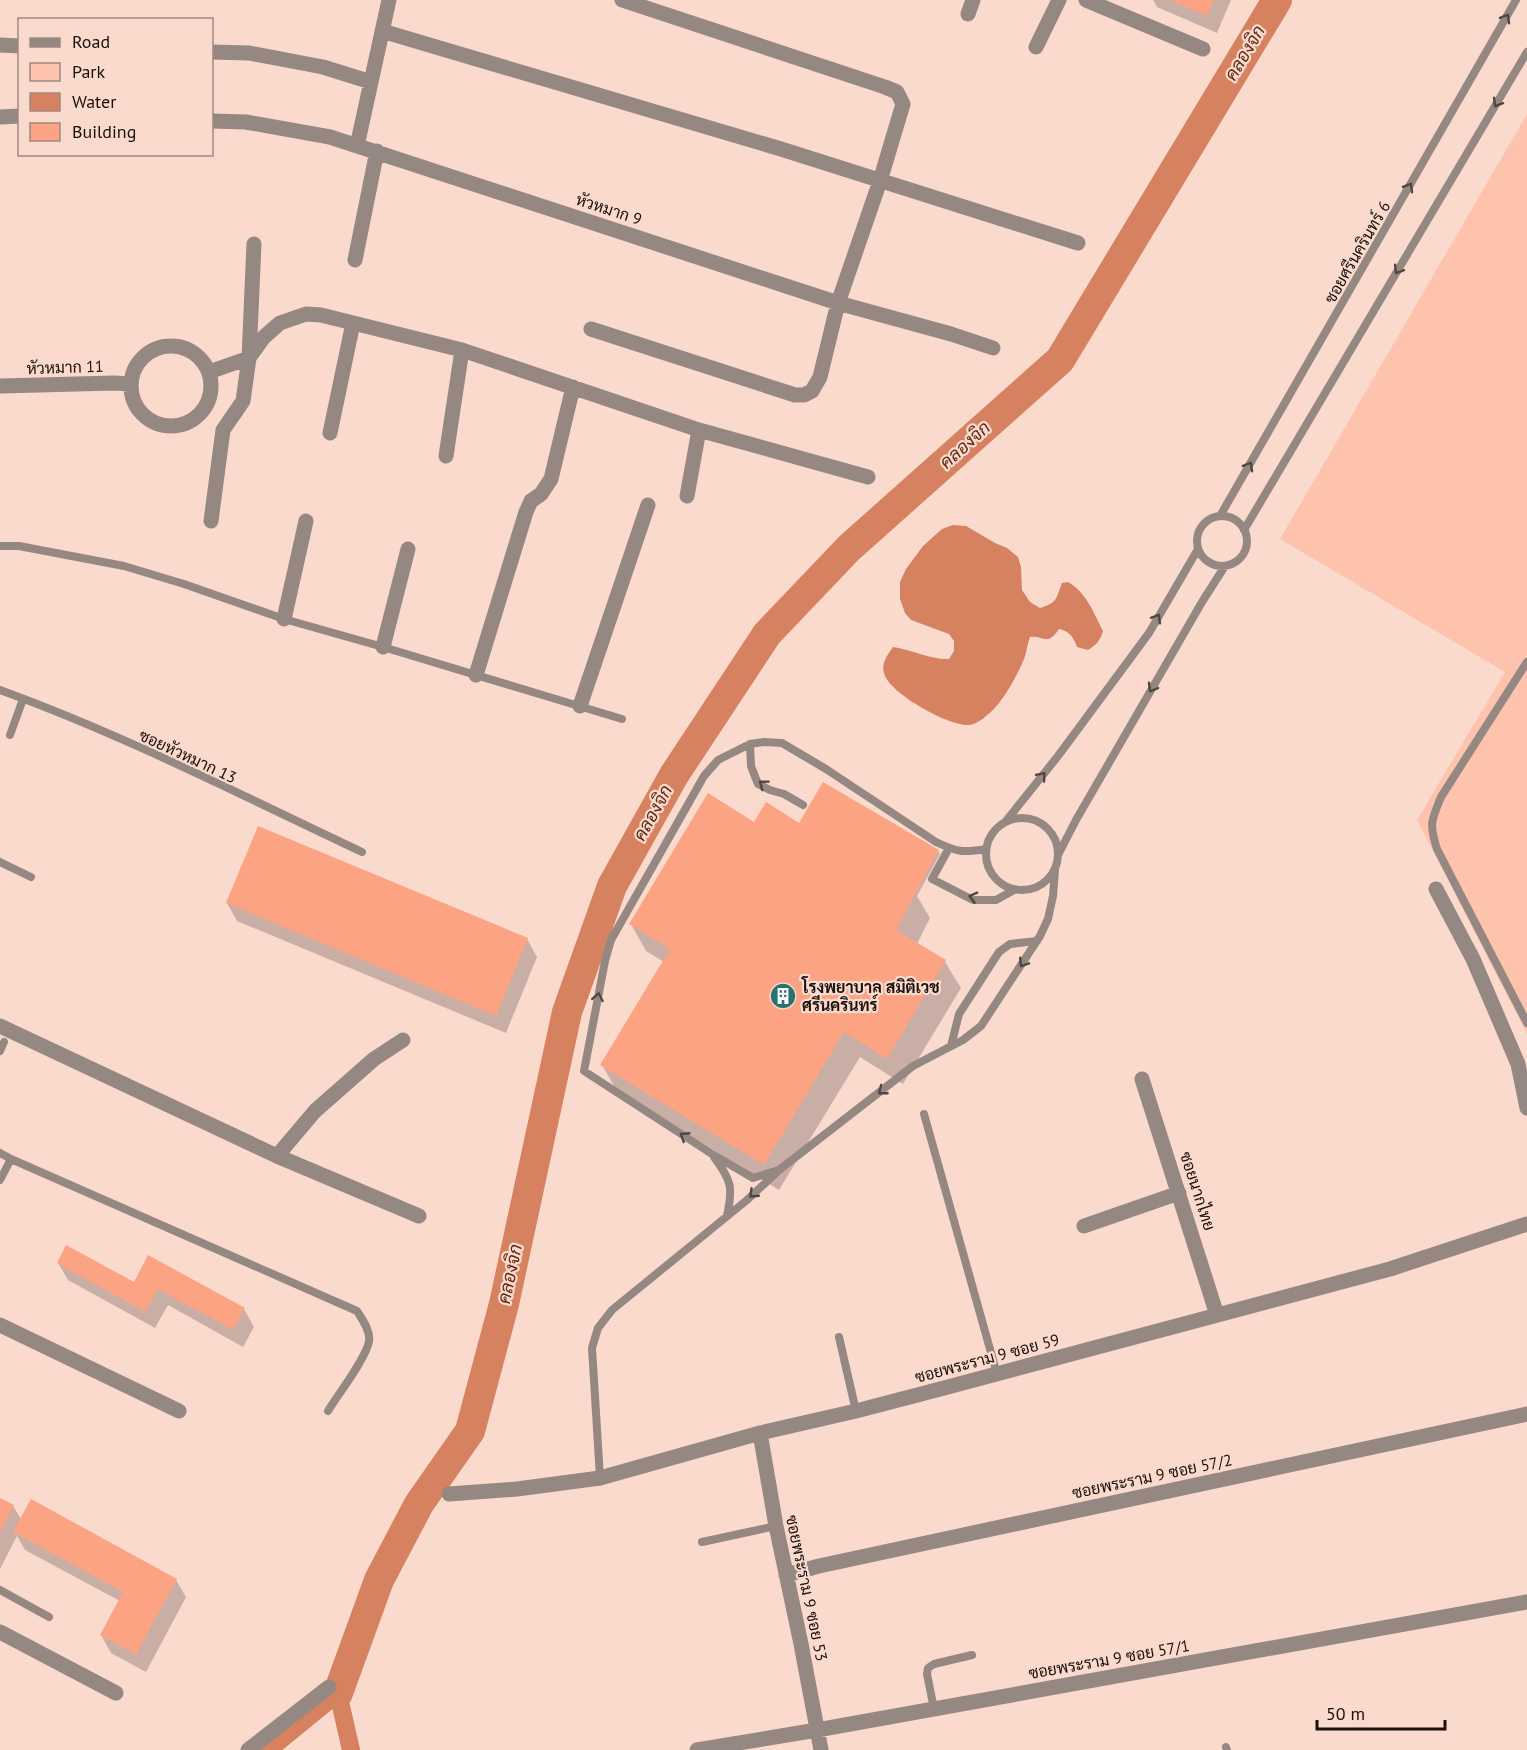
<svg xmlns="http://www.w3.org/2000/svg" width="1527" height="1750" font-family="'PT Sans',Sarabun,sans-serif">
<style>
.green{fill:#fec3ad}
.water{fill:#d68261}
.shadow{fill:#0003}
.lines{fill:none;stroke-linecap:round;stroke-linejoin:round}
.canal{stroke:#d68261;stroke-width:18}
.river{stroke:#d68261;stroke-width:30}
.building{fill:#fba382}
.service{stroke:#958782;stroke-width:8}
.minor{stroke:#958782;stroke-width:15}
.oneway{stroke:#524641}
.labels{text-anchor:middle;stroke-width:4.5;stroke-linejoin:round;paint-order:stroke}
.street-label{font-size:16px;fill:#1b100c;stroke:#fadacd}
.poi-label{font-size:16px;font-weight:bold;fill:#1b100c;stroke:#fadacd;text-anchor:start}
.water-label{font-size:18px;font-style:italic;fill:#5e2711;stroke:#fadacd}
</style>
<rect width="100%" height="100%" fill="#fadacd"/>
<path class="green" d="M1527,114v920l-110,-214 88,-148 -225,-133z"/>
<path class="water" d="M953,525l13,1 29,17 12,5 11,9 3,10 1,23 8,12 10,6c18,-5 16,-10 22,-25l6,-1c18,10 26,31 35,49 -3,10 -7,14 -15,19l-11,-3c-3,-9 -7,-16 -18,-18 -12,18 -15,6 -29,8 -3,7 -3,15 -6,22 -7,17 -23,47 -38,57 -4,4 -11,8 -16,9 -20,2 -77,-30 -85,-49 -5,-12 2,-20 8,-29 19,3 39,13 56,12l5,-8v-10l-5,-7 -38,-14 -6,-7 -5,-14v-17l6,-13 17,-23 19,-17z"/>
<path class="shadow" d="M1153,0h78l-14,33 -60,-26z
M755,824h45l138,27 2,3 -23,42 13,22 -13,26 28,18 16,26 -58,96 -43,-27 -81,133 -162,-99 -15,-26 62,-103 -18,-11 -15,-27z
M227,903l300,36 10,18 -31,76 -269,-112z
M149,1257l95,52 10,18 -11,20 -75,-42 -13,23 -87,-48 -10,-17 76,21z
M0,1499l13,7 9,15 154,59 10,17 -40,75 -35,-19 -10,-18 19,-34 -95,-51 -8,-14 -17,33z"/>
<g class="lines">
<path class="canal" d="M268,1750l70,-57 13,57"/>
<path class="river" d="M338,1693l41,-113 40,-76 51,-73 34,-127 63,-292 45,-126 62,-111 93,-141 82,-86 211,-188 217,-360"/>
</g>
<path class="building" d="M1170,0h44l-7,16z
M823,782l116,68 -43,80 50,30 -59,99 -43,-27 -80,133 -164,-100 70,-116 -41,-25 79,-131 46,29 12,-20 33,21z
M258,826l270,112 -32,78 -270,-113z
M66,1245l68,37 14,-27 97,53 -12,22 -75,-41 -13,23 -88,-49z
M0,1498l14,7 -14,28z
M31,1499l146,80 -41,76 -36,-20 23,-43 -110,-60z"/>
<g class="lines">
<path class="service" d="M1220,516l296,-516
M1197 541a25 25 0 1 1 50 0a25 25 0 1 1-50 0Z
M1244,530l283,-478
M0,546h19l105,20 60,18 100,35 99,28 239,72
M1527,662l-86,135c-10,24 -12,27 -4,52l90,174
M0,690c124,45 243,106 362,162
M10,735l13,-36
M750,744l1,22 7,18 12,6 14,4 19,11
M986 854a36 36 0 1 1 72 0a36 36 0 1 1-72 0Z
M1006,821l52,-65 91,-123 49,-84
M949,848l-17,31 41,21h23l18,-10
M986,849c-23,4 -29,3 -50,-7l-110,-73 -44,-26 -18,-1 -14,2 -32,16 -14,16 -93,164 -6,21 -21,110 128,83 41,24 26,-8 134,-104 50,-26 18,-14 59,-90 8,-17 5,-23 2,-26
M1058,855l18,-35 126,-218 23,-36
M0,862l31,15
M951,1046l8,-32 40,-62 11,-8 27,-3
M0,1051l4,-9
M924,1114l73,260
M0,1153l11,6
M714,1157c18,24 19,31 13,59
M0,1180l11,-21 346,152c5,8 14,20 12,30 -2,16 -32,55 -41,70
M839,1337l17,74
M600,1478l-8,-130 6,-20 14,-18 135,-110 30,-28
M702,1542l74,-16
M0,1590l49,27
M934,1709l-7,-35 1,-6 6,-4 38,-9
M1226,1747l1,3"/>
<path class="minor" d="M1086,0l117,49
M968,14l5,-14
M382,31l399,118 297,94
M0,45l20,1
M1036,47l23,-47
M212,52l37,1 74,14 48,15
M0,117l20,-1
M212,121l34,1 84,15 508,166 113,31 42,14
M357,146l32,-146
M355,260l22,-109
M591,329l204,66h9l8,-4 8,-14 18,-74 42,-122 23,-77 -6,-12 -12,-5 -263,-87
M131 386a40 40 0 1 1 80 0a40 40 0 1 1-80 0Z
M209,372l40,-14 5,-114
M0,386l115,-3 16,1
M330,433l23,-110
M446,456l16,-106
M687,496l12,-66
M211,521l12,-91 20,-29 6,-43 15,-21 16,-14 26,-9 15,1 141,35 237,80 169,47
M284,619l22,-98
M383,647l25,-98
M476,675l50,-163 5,-11 10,-7 10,-15 22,-92
M580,706l68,-201
M1436,889l37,70 45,105 9,44
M0,1026l277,130 142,60
M1142,1079l75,236
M277,1156l38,-45 59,-52 29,-19
M1084,1226l95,-33
M0,1325l179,86
M760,1433l16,93 25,118 20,106
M449,1494l68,-5 83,-11 160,-45 96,-22 88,-23 446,-119 137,-45
M786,1575l33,-9 708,-152
M0,1632l116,61
M248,1750l81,-63
M697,1750l120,-20 710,-128"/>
</g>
<defs><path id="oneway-chevron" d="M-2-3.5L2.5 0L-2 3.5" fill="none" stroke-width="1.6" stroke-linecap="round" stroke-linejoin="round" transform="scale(1.5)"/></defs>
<g class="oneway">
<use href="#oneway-chevron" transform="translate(1506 18) rotate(-60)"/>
<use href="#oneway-chevron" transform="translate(1497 103) rotate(121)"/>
<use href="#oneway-chevron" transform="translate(1409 187) rotate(-60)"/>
<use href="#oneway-chevron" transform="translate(1398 270) rotate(121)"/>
<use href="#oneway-chevron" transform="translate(1249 466) rotate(-60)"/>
<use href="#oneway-chevron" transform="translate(1157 618) rotate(-59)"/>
<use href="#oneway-chevron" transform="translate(1152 688) rotate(120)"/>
<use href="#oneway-chevron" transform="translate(1042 776) rotate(-50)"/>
<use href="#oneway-chevron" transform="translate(763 784) rotate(-143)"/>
<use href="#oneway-chevron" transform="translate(973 897) rotate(-166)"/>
<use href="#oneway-chevron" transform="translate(1023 963) rotate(123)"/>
<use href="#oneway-chevron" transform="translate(598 997) rotate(-79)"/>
<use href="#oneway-chevron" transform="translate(882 1091) rotate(142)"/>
<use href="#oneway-chevron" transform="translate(684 1136) rotate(-147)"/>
<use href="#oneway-chevron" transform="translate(753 1194) rotate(137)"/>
</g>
<defs>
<g id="building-disc" transform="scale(1.35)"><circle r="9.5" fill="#28726f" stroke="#fadacd"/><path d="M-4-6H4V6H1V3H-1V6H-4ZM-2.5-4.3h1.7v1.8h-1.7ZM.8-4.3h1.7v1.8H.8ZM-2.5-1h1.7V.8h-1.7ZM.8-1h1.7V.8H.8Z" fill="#fff"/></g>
</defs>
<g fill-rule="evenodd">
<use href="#building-disc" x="783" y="996"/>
</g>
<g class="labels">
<g class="street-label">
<text transform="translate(609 209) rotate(18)" y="6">หัวหมาก 9</text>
<text transform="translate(1357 252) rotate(-60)" y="6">ซอยศรีนครินทร์ 6</text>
<text transform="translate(65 367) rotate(-2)" y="6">หัวหมาก 11</text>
<text transform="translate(188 756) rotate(25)" y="6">ซอยหัวหมาก 13</text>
<text transform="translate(1198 1191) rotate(72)" y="6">ซอยนากไทย</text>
<text transform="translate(987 1358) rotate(-15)" y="6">ซอยพระราม 9 ซอย 59</text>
<text transform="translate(1152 1476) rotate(-12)" y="6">ซอยพระราม 9 ซอย 57/2</text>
<text transform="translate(807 1588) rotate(78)" y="6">ซอยพระราม 9 ซอย 53</text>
<text transform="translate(1109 1659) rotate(-10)" y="6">ซอยพระราม 9 ซอย 57/1</text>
</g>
<g class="poi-label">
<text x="802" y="993">โรงพยาบาล สมิติเวช<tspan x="802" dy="18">ศรีนครินทร์</tspan></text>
</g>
<g class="water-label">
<text transform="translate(1245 53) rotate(-59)" y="6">คลองจิก</text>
<text transform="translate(965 445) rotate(-42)" y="6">คลองจิก</text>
<text transform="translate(653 813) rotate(-61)" y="6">คลองจิก</text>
<text transform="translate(510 1274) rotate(-78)" y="6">คลองจิก</text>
</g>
</g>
<rect x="18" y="18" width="195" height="138" fill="#fadacd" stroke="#a18980" stroke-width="1.5"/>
<rect x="30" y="38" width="30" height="9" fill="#958782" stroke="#a18980" stroke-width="1.5"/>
<text x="72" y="48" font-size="18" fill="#1b100c">Road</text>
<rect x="30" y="63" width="30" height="18" fill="#fec3ad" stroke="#a18980" stroke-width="1.5"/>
<text x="72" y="78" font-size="18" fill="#1b100c">Park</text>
<rect x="30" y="93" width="30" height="18" fill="#d68261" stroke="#a18980" stroke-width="1.5"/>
<text x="72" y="108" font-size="18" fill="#1b100c">Water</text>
<rect x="30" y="123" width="30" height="18" fill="#fba382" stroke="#a18980" stroke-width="1.5"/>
<text x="72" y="138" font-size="18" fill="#1b100c">Building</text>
<path d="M1317 1720v9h128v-9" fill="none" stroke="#1b100c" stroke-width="3"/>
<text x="1326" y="1720" font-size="18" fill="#1b100c" stroke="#fadacd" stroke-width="4.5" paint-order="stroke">50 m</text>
</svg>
